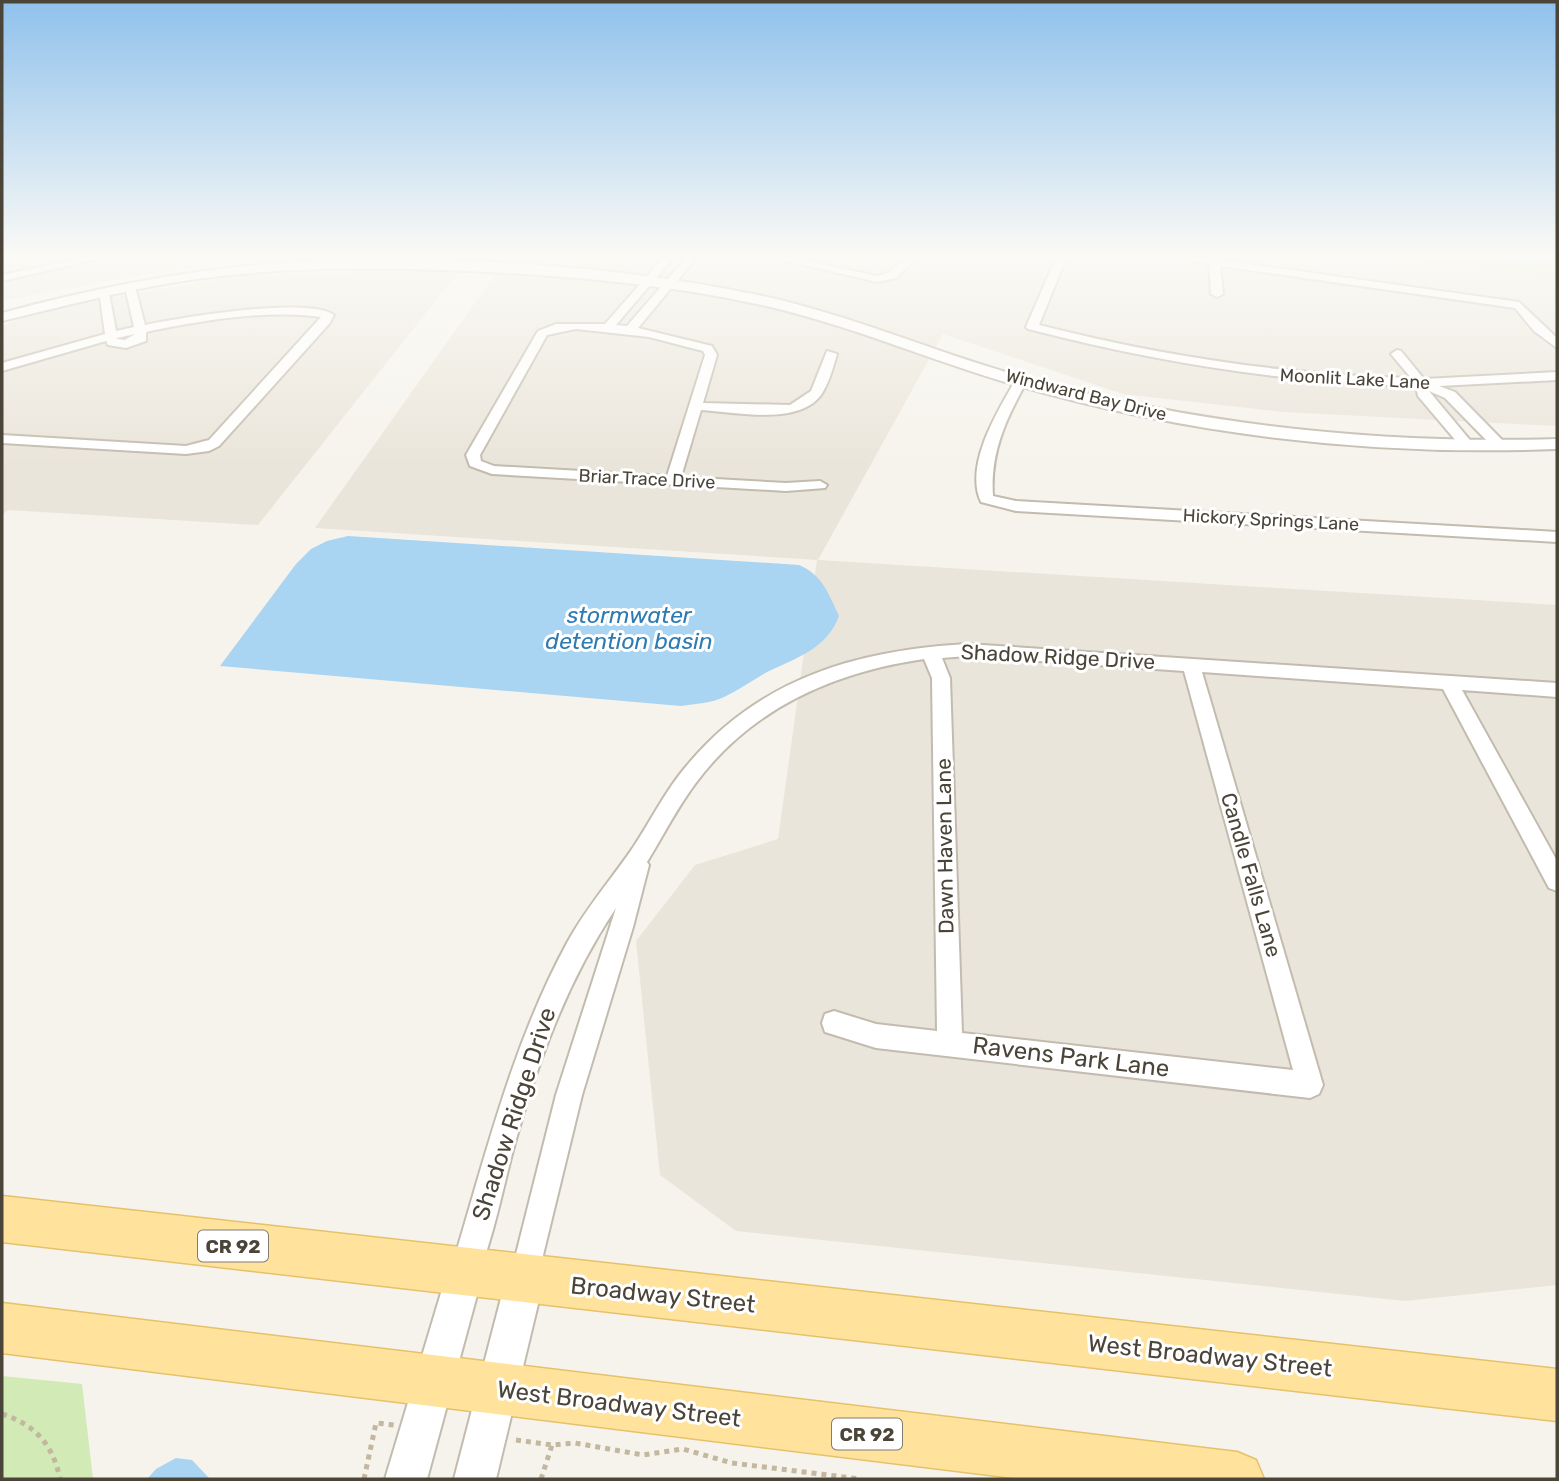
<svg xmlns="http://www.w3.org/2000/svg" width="1559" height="1481" font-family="Rubik,sans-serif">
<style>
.residential{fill:#eae5da}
.green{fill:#d2eab5}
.water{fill:#a9d4f2}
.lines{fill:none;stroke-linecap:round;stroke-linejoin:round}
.minor-casing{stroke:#c2bbae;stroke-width:4}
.tertiary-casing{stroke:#c2bbae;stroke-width:4}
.primary-casing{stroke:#e6c16a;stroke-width:3}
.path{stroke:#c4b79f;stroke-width:5;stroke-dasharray:5 5;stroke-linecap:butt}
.minor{fill:#fff;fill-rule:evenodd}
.tertiary{fill:#fff;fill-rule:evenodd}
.primary{fill:#ffe39c;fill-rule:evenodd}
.labels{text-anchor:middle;stroke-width:6;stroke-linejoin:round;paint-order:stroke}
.far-street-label{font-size:18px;fill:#4b4439;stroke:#fff}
.shield{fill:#fff;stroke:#817c74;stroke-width:2}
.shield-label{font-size:19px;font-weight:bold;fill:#4b4439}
.street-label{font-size:21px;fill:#4b4439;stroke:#fff}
.water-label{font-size:23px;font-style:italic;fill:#2e7ab2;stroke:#fff}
.near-street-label{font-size:24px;fill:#4b4439;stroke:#fff}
</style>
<rect width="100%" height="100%" fill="#f6f3ec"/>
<path class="residential" d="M2,258h254l-129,19 -125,24z
M507,258h889l161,21v147l-273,-14 -161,-18 -180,-60 -125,226 739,45v680l-152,16 -669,-70 -76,-56 -24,-234 59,-76 83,-26 39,-279 -502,-32z
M460,270l-202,255 -250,-15 -6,5v-189l48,-19 197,-32z"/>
<path class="green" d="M1396,258h161v21z
M2,1376l80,8 11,95h-91z"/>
<path class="water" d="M348,536l451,29c24,10 30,30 40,51 -12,33 -43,42 -72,56 -14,8 -28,18 -43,25 -12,6 -29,7 -43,9l-461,-40 76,-102 15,-15 16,-8z
M176,1458l16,2 18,19h-63l9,-10z"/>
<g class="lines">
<g class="minor-casing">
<path id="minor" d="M83,258h18l-99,23v-6z
M663,258h10l-57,67 11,1 59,-68h10l-58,70 74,18 5,9 -14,48 87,2 21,-14 16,-40 10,3c-4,14 -8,29 -16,41 -23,31 -86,17 -120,15l-20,67 105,6 34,-2 7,4 -2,3 -39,3 -294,-17 -22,-8 -4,-11 72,-124 18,-7h49zM576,329l73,8 54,14 2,4 -38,121 -173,-10 -13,-5 -1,-6 67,-120z
M774,258h18l85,18 11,-3 18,-15h10l-20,20 -19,4z
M1056,258h10l-27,67c122,31 245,50 372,53l-20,-24 6,-4 4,1 23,28 133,-7v8l-118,6 16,6 50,51 2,3 -7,4 -5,-1 -50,-51 -16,-7 45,54 -7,4 -5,-1 -44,-52 -2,-10c-133,-3 -260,-24 -388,-57l-2,-2z
M1181,258h25l313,44 38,36v10l-23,-17 -19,-23 -295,-42 3,28 -6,3 -6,-3 -2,-30z
M130,284l5,3 10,38c34,-7 163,-29 189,-10l-5,9 -110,122 -10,5 -23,3 -184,-11v-8l184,11 23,-6 112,-123c-53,-8 -122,4 -175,15v9l-20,7 -18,-3 -2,-4 -104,30v-8l103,-29 -6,-43 10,2 7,38 18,-4 -9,-40zM135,334l-10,6 -8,-1v-1z
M1021,377l6,4c-21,38 -37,71 -34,115l23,5 541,31v10l-541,-31 -35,-9c-17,-36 16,-90 34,-121z
M967,644l590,39v14l-95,-7 95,171v30l-8,-3 -106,-199 -241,-17 121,413 -4,9 -9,4 -434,-50 -51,-16 -3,-9 3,-9 9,-3 42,13 61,7 -5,-353 -8,-19c-90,13 -173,49 -229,125 -18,24 -32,52 -48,78l2,3 -16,62 -51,168 -47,193 -10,5 -10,-5 -5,-10 46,-183 60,-187c-51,76 -80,159 -104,246 -11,43 -20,88 -37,129l-10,5 -10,-5 -5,-10c34,-111 61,-227 117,-330 17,-32 42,-61 63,-91 20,-29 35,-62 59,-89 73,-86 170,-113 278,-119zM967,656l217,15 109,399 -331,-37 -12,-355 -8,-20z"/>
</g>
<g class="tertiary-casing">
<path id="tertiary" d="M346,259c137,-1 278,8 412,36 94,20 180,59 272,84 173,47 349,65 527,60v10c-183,7 -366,-13 -542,-64 -87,-25 -169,-62 -258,-81 -88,-19 -178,-27 -268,-32 -96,-5 -190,-6 -285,6 -69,9 -135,27 -202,43v-8c113,-31 227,-50 344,-54z
M465,1255l13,5 5,13 -56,206h-42l62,-206 5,-13z
M525,1260l13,6 6,13 -48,200h-42l52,-200 6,-13z"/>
</g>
<g class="primary-casing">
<path id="primary" d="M2,1196l1555,173v52l-1555,-179z
M2,1303l1235,149 19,8 8,19h-242l-1020,-126z"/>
</g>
<path class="path" d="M2,1414c34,11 51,31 58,65
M516,1440l36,5 23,-2 68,12 40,-6 49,14 128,16
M364,1479l12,-56 18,2
M541,1479l11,-34"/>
<use href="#minor" class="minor"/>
<use href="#tertiary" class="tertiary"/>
<use href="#primary" class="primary"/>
</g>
<linearGradient id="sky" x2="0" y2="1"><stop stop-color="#8fc1ec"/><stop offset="0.55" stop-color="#fbfaf6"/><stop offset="1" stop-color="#fbfaf6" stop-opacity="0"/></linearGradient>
<rect width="1559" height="465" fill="url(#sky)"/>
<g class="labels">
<g class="far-street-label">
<text transform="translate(1355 379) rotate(3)" y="6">Moonlit Lake Lane</text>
<text transform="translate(1086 395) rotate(14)" y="6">Windward Bay Drive</text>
<text transform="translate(647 479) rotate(3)" y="6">Briar Trace Drive</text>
<text transform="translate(1271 520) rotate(3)" y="6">Hickory Springs Lane</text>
</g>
<g class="shield">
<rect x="198" y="1230.5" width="70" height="31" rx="5"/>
<rect x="832" y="1418.5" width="70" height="31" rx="5"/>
</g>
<g class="shield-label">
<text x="233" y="1253">CR 92</text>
<text x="867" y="1441">CR 92</text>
</g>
<g class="street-label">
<text transform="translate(1058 657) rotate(3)" y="7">Shadow Ridge Drive</text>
<text transform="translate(945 846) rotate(-91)" y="7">Dawn Haven Lane</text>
<text transform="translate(1251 875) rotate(74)" y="7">Candle Falls Lane</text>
</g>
<g class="water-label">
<text x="629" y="623">stormwater<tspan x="629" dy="26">detention basin</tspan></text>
</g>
<g class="near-street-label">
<text transform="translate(1071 1057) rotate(7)" y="8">Ravens Park Lane</text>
<text transform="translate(514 1114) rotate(-72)" y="8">Shadow Ridge Drive</text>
<text transform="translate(663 1295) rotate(6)" y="8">Broadway Street</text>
<text transform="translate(1210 1356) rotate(6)" y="8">West Broadway Street</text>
<text transform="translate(619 1404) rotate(7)" y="8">West Broadway Street</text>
</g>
</g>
<rect width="1559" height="1481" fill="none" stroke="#4b4439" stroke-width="7"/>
</svg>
